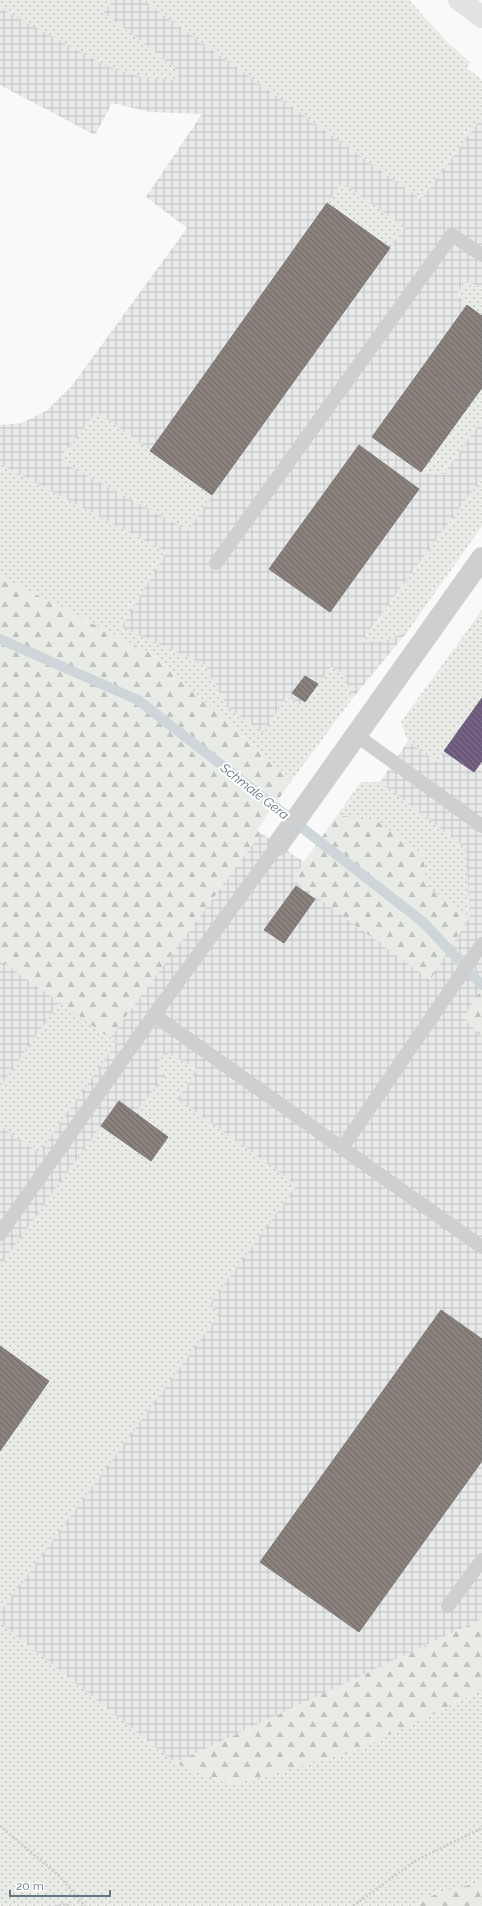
<svg xmlns="http://www.w3.org/2000/svg" width="482" height="1906" font-family="Raleway,sans-serif">
<style>
.industrial{fill:url(#industrial-grid);fill-rule:evenodd}
.grass{fill:url(#grass-dots)}
.forest{fill:url(#forest-firs)}
.offices{fill:url(#offices-back-hatch);stroke:#6b627d}
.industry{fill:url(#industry-back-hatch);stroke:#7f7e7e}
.lines{fill:none;stroke-linecap:round;stroke-linejoin:round}
.stream{stroke:#ced6d9;stroke-width:10}
.path{stroke:#cbcccd;stroke-width:2.5;stroke-dasharray:2 2;stroke-linecap:butt}
.lane{stroke:#cecfd0;stroke-width:14}
.street{stroke:#cecfd0;stroke-width:22}
.secondary{stroke:#e1e2e2;stroke-width:22}
.labels{text-anchor:middle;stroke-width:4;stroke-linejoin:round;paint-order:stroke}
.water-label{font-size:13px;font-style:italic;fill:#60757c;stroke:#fff}
</style>
<defs>
<pattern id="industrial-grid" width="8" height="8" patternUnits="userSpaceOnUse"><rect width="8" height="8" fill="#e8e9e9"/><path d="M0 4h8M4 0v8" fill="none" stroke="#c0c1c2"/></pattern>
<pattern id="grass-dots" width="8" height="8" patternUnits="userSpaceOnUse"><rect width="8" height="8" fill="#e8ebe6"/><path d="M2 2h.1M6 6h.1" fill="none" stroke="#c0c3c0" stroke-width="1.8" stroke-linecap="round"/></pattern>
<pattern id="forest-firs" width="22" height="20" patternUnits="userSpaceOnUse"><rect width="22" height="20" fill="#e8ebe6"/><path d="M5 1l3.5 6h-7zM16 11l3.5 6h-7z" fill="#c0c3c0"/></pattern>
<pattern id="offices-back-hatch" width="6" height="6" patternUnits="userSpaceOnUse"><rect width="6" height="6" fill="#6d597a"/><path d="M-1 5l2 2M0 0l6 6M5-1l2 2" fill="none" stroke="#81728d"/></pattern>
<pattern id="industry-back-hatch" width="6" height="6" patternUnits="userSpaceOnUse"><rect width="6" height="6" fill="#8a817c"/><path d="M-1 5l2 2M0 0l6 6M5-1l2 2" fill="none" stroke="#6f6a67"/></pattern>
</defs>
<rect width="100%" height="100%" fill="#f9f9f9"/>
<path class="industrial" d="M114,0h29l278,199 61,-82v170l-17,-5 2,23 15,11v72l-61,84 22,2 39,-54v58l-120,163h21l25,-10 -56,68 -8,-25 -13,-7 -28,40 -16,-11 -23,37 -37,-26 -22,-42 -84,-38 45,-75 -166,-88v-39l22,-2 24,-12 25,-24 116,-159 -41,-31 56,-83 -52,-2 -38,-9 -17,32 -95,-50v-77l175,60 -72,-56zM97,412l115,83 -24,35 -122,-66 -5,-7z
M482,698v290l-18,29 18,21v581l-307,144 -175,-140v-663l110,78 151,-205 43,29 57,-80h19l28,-41 30,21z"/>
<path class="grass" d="M0,0h114l-11,12 72,56 4,12 -38,-3 -35,-11 -106,-58z
M143,0h266l40,44 21,18 -3,6 15,12v37l-61,82z
M342,183l63,44 -15,21 -63,-45z
M465,282l17,5v29l-26,-21z
M482,388v32l-39,54 -22,-2z
M97,412l115,83 -24,35 -122,-66 -5,-7z
M0,464l166,88 -45,75 84,38 22,42 37,26 23,-37 16,11 28,-40 13,7 8,25 -60,81 -140,-126 -152,-78z
M482,478v48l-74,105 -25,10 -21,1z
M482,610v88l-45,64 -29,-21 -7,-19z
M361,782h19l86,66 4,69 -43,-30 -49,-65 -40,-7z
M59,1003l58,39 -78,111 -39,-27v-39z
M166,1052l32,17 -20,30 119,86 -88,120 11,8 -220,299v-161l49,-70 -49,-35v-80l101,-140 50,35 17,-24 -33,-24 30,-37 -8,-11z
M0,1623l175,140 57,22 125,-35 125,-60v191l-58,17 -8,8h-416z"/>
<path class="forest" d="M0,576l152,78 140,126 -35,50 4,3 -151,205 -110,-78z
M338,815l40,7 45,32 4,33 43,30 -40,63 -138,-101z
M482,988v50l-18,-21z
M482,1619v71l-125,60 -125,35 -57,-22z
M482,1881v25h-66l8,-8z"/>
<path class="offices" d="M482,698v63l-8,11 -30,-21z"/>
<path class="industry" d="M327,203l63,45 -178,247 -62,-44z
M467,305l15,11v72l-9,12 -49,-35z
M424,365l49,35 -52,72 -49,-35z
M359,445l60,44 -89,123 -61,-43z
M305,676l13,8 -13,18 -13,-9z
M296,886l19,13 -31,44 -20,-13z
M119,1101l49,36 -17,24 -50,-35z
M441,1310l41,29v122l-123,171 -99,-70z
M0,1346l49,35 -49,70z"/>
<g class="lines">
<path class="stream" d="M0,639l138,61 285,222 59,63"/>
<path class="path" d="M0,1826l58,49 27,31
M55,1906l10,-2 6,2
M353,1906l62,-45 67,-33"/>
<path class="lane" d="M216,563l236,-328 30,20
M356,735l126,91
M154,1015l328,232
M342,1148l140,-204
M0,1234l154,-219 124,-170
M448,1606l34,-46"/>
<path class="street" d="M278,845l204,-287"/>
<path class="secondary" d="M459,0l23,17"/>
</g>
<g class="labels">
<g class="water-label">
<text transform="translate(255 791) rotate(38)" y="5">Schmale Gera</text>
</g>
</g>
<path d="M10 1890v6h100v-6" fill="none" stroke="#657683" stroke-width="2"/>
<text x="16" y="1890" font-size="12" fill="#657683" stroke="#ffffff" stroke-width="3" paint-order="stroke">20 m</text>
</svg>
